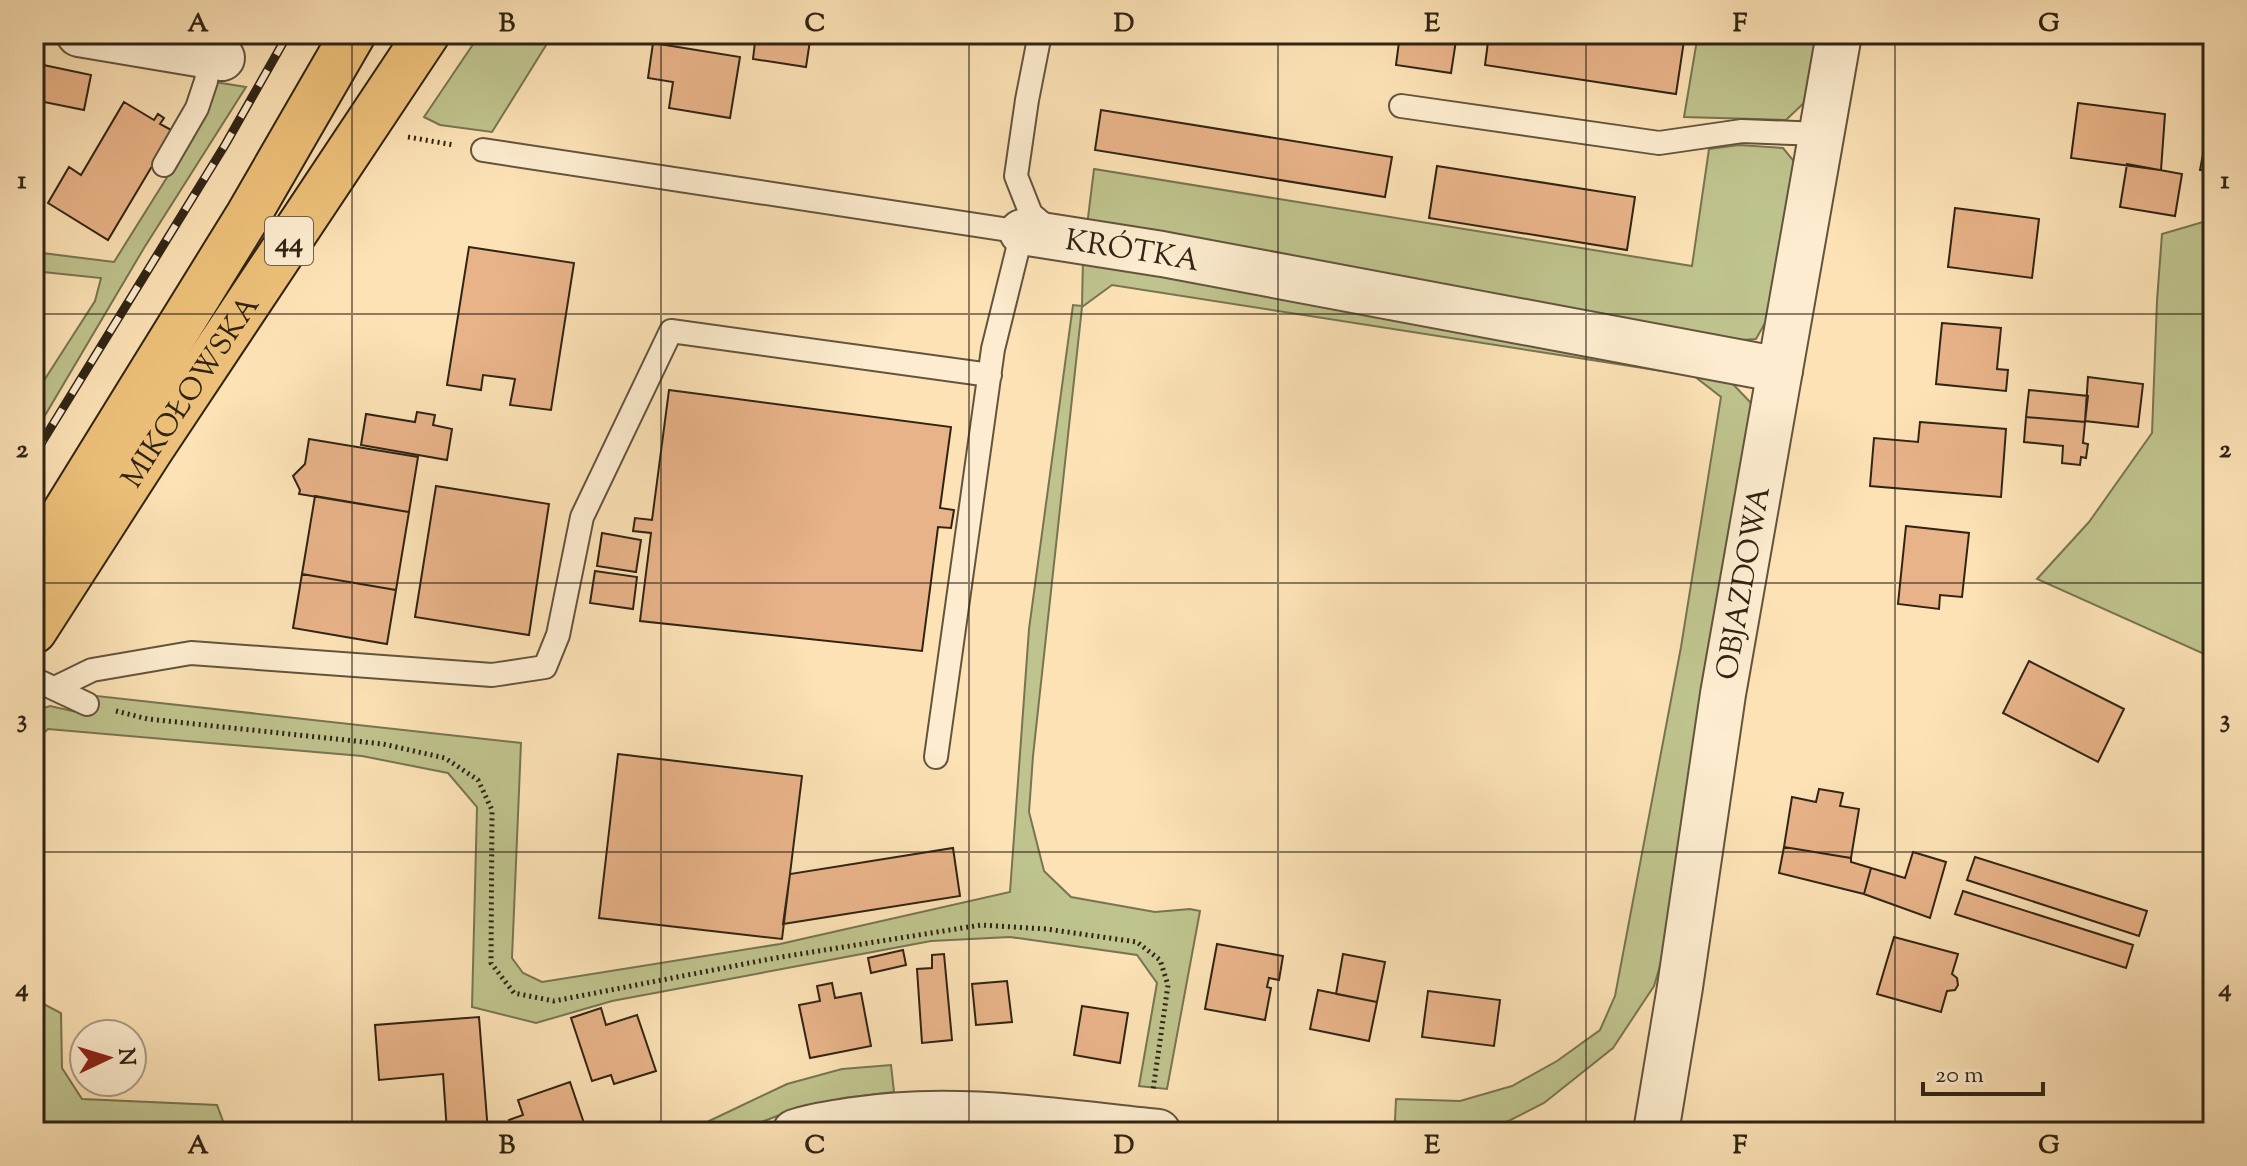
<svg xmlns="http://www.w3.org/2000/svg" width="2247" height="1166" font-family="'Sorts Mill Goudy',serif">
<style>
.green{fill:#bfc38d;stroke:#787451;stroke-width:2}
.building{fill:#e9b389;stroke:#302415;stroke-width:2}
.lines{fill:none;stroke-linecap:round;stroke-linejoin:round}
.service-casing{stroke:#63543d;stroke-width:26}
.minor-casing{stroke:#63543d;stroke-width:48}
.tertiary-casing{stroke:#63543d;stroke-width:48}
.primary-casing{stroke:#302415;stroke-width:48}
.path{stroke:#302415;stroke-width:5;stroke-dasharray:2 4;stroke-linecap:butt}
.service{stroke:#fdeccf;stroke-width:22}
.minor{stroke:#fdeccf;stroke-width:44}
.tertiary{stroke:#fdeccf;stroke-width:44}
.primary{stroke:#eec17a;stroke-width:44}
.rail-casing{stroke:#302415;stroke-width:9}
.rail{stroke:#fdeccf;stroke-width:6;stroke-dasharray:18;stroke-linecap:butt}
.grid{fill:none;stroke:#302415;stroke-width:2;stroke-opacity:0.55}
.labels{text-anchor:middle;stroke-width:6;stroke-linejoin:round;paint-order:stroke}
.shield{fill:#fdeccf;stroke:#6e604d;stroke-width:2}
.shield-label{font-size:28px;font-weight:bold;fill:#302415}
.street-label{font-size:30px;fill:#302415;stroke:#fdeccf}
.neatline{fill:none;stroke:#302415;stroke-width:3}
.grid-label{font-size:26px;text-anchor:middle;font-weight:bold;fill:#302415}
</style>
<rect width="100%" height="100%" fill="#fce2b5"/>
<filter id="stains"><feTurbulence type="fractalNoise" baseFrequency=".0025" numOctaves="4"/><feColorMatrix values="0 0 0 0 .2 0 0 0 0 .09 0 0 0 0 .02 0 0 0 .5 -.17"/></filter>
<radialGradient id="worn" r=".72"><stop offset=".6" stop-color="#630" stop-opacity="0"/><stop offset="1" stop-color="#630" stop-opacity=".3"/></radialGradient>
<path class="green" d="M480,34h73l-61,98 -52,-7 -16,-8z
M1698,34h120l-10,65 -22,21 -102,-3z
M215,82l31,5 -102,161 -110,186v-38l61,-95 6,-23 -67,-7v-19l80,10 87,-139z
M1739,145l44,3 14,17 -28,151 -13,23 -28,2 -641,-115 7,-57 598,97 17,-117z
M2213,219v439l-176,-79 52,-57 63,-89 5,-132 5,-67z
M1083,258l645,121 23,24 -2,35 -73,474 -22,74 -41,62 -69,55 -57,29h-86l-6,-12 1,-21 64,2 52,-15 45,-25 43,-31 15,-34 66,-349 40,-250 -27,-21 -582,-91 -30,22 -49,449 -4,56 15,59 27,26 84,15 35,-3 10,2 -33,178 -28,-3 18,-103 -20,-28 -127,-18 -79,4 -319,60 -76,22 -64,-16 5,-200 -29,-34 -86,-17 -314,-27 -14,13v-31l16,-5 36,8 2,-19 433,48 -9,215 11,15 19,9 238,-38 230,-52 19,-263 44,-324 9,1z
M34,999l27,14 1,55 20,31 135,6 10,27h-193z
M891,1065l3,27 -50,6 -49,11 -59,23h-50l101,-48 55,-15z"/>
<path class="building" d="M756,34h55l-5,33 -53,-8z
M1400,34h57l-6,39 -55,-8z
M1489,34h196l-9,60 -191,-29z
M653,43l87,14 -10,61 -61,-10 4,-26 -25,-4z
M34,63l57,12 -7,35 -50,-10z
M124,102l30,18 4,-6 6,4 -4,6 13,7 -65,109 -60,-37 21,-36 12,8z
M2078,103l87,11 -4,56 -90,-12z
M1101,110l291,47 -7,40 -290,-47z
M2204,149l9,1v22l-13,-2z
M2127,164l55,10 -7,42 -55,-9z
M1437,166l198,31 -8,53 -198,-32z
M1955,208l84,11 -7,59 -84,-11z
M469,247l105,16 -23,147 -41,-5 5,-26 -32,-4 -2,15 -34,-5z
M1942,323l59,5 -4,41 11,1 -2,21 -70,-7z
M2088,377l55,7 -5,43 -53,-6z
M669,390l282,37 -11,81 14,2 -3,18 -13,-1 -16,124 -282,-30 11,-88 -18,-2 2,-13 17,2z
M2029,390l59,6 -3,26 -59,-5z
M417,412l18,3 -2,10 19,4 -5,31 -86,-15 5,-31 49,8z
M2026,417l59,5 -2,21 5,1 -2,14 -5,-1 -1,8 -18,-2 1,-17 -39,-4z
M1920,422l86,7 -5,68 -131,-11 4,-48 44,4z
M309,439l109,18 -9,55 -110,-18 1,-4 -7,-14 12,-12z
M436,486l113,18 -20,131 -114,-18z
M315,496l94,16 -13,78 -94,-16z
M1906,526l63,7 -7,64 -22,-2 -1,14 -41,-5z
M602,533l39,7 -5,32 -39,-6z
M595,571l42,6 -4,32 -43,-6z
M302,574l94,16 -9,54 -94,-16z
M2029,661l95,48 -26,53 -95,-49z
M618,754l184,22 -20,163 -183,-21z
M1819,789l24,4 -3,13 19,3 -8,49 -67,-11 8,-50 24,5z
M1784,847l67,11v4l20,6 -7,26 -85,-21z
M953,848l7,48 -177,28 7,-50z
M1913,852l33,10 -16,56 -66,-24 7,-26 34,10z
M1975,857l172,54 -8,25 -172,-56z
M1963,891l170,54 -7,23 -171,-54z
M1894,937l64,17 -6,20 5,4 1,7 -3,5 -8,1 -6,21 -64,-18z
M1217,944l66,12 -4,24 -10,-2 -2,9 4,1 -6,32 -60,-11z
M903,950l3,15 -35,8 -3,-15z
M944,954l8,86 -30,3 -5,-74 15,-1v-13z
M1343,954l42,8 -8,40 -41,-8z
M1007,981l5,41 -36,3 -4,-41z
M832,983l3,15 26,-5 10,53 -61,12 -11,-53 21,-4 -3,-15z
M1318,990l59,12 -8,39 -59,-12z
M1428,991l72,9 -6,46 -72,-9z
M1082,1006l46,7 -8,50 -46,-8z
M601,1008l5,17 31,-10 19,56 -42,13 -3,-9 -19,6 -21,-63z
M479,1017l9,115h-41l-4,-58 -64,6 -4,-55z
M570,1082l17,50h-74l-4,-12 14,-5 -5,-15z
M2166,1125l28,5 -1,2h-28z"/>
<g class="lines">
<g class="service-casing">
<path id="service" d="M1040,34l-13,66 -11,76 15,38 19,16
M1401,106l258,37 83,-12 79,3
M483,150l539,82 -29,117 -57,408
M164,165l33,-57 9,-27 4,-25
M34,679l53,25
M55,688l37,-18 99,-17 301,22 53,-8 13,-32 24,-118 89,-186 319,44"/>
</g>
<g class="minor-casing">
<g id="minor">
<path d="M79,34l143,24"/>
<path id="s1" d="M1022,232l140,22 618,116"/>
<path id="s2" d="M1656,1132l24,-145 43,-293 116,-660"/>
</g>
</g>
<g class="tertiary-casing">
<path id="tertiary" d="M795,1132c19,-7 39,-9 59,-12 101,-16 204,2 304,12"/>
</g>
<g class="primary-casing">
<g id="primary">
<path d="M34,562l215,-348 104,-180"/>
<path id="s3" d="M34,631l117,-182 276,-415"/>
</g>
</g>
<path class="path" d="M408,137l46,8
M116,711l32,8 235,25 62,14 33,22 14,30 -1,153 23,30 40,8 221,-43 206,-33 65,4 91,13 23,18 8,25 -15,105"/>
<use href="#service" class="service"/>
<use href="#minor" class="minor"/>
<use href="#tertiary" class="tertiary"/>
<use href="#primary" class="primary"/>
<g class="rail-casing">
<path id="rail" d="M34,455l191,-310 63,-111"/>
</g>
<use href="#rail" class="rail"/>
</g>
<path class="grid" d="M352,34v1098M661,34v1098M969,34v1098M1278,34v1098M1586,34v1098M1895,34v1098M34,314h2179M34,583h2179M34,852h2179"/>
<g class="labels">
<rect class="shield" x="265" y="217" width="48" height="48" rx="6"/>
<g class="shield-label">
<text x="289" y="251">44</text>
</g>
<g class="street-label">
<text dy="10" stroke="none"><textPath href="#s1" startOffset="112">KRÓTKA</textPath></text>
<text dy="10" stroke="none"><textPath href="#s3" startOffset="286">MIKOŁOWSKA</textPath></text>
<text dy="10" stroke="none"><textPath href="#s2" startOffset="556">OBJAZDOWA</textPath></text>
</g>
</g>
<rect width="2247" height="1166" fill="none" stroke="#fce2b5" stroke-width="88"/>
<g transform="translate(108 1058) rotate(86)"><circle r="38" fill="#fdeccf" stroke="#ab9c85" stroke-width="2"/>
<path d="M0-6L14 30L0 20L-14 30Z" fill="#8f2418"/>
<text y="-12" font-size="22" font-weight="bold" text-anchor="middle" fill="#302415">N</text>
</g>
<path d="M1923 1082v12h120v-12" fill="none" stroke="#302415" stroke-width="4"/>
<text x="1935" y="1082" font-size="24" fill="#302415" stroke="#fdeccf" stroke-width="6" paint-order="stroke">20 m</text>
<rect x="44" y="44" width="2159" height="1078" class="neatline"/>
<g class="grid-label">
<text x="198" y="31">A</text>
<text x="507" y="31">B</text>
<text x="815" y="31">C</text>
<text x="1124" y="31">D</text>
<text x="1432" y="31">E</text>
<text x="1740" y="31">F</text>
<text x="2049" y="31">G</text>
<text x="22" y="188">1</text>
<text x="2225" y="188">1</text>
<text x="22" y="457">2</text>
<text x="2225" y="457">2</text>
<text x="22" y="727">3</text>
<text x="2225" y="727">3</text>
<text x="22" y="996">4</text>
<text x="2225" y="996">4</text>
<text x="198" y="1153">A</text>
<text x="507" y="1153">B</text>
<text x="815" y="1153">C</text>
<text x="1124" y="1153">D</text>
<text x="1432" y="1153">E</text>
<text x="1740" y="1153">F</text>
<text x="2049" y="1153">G</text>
</g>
<rect width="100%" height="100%" filter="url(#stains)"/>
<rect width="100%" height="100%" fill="url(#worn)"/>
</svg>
